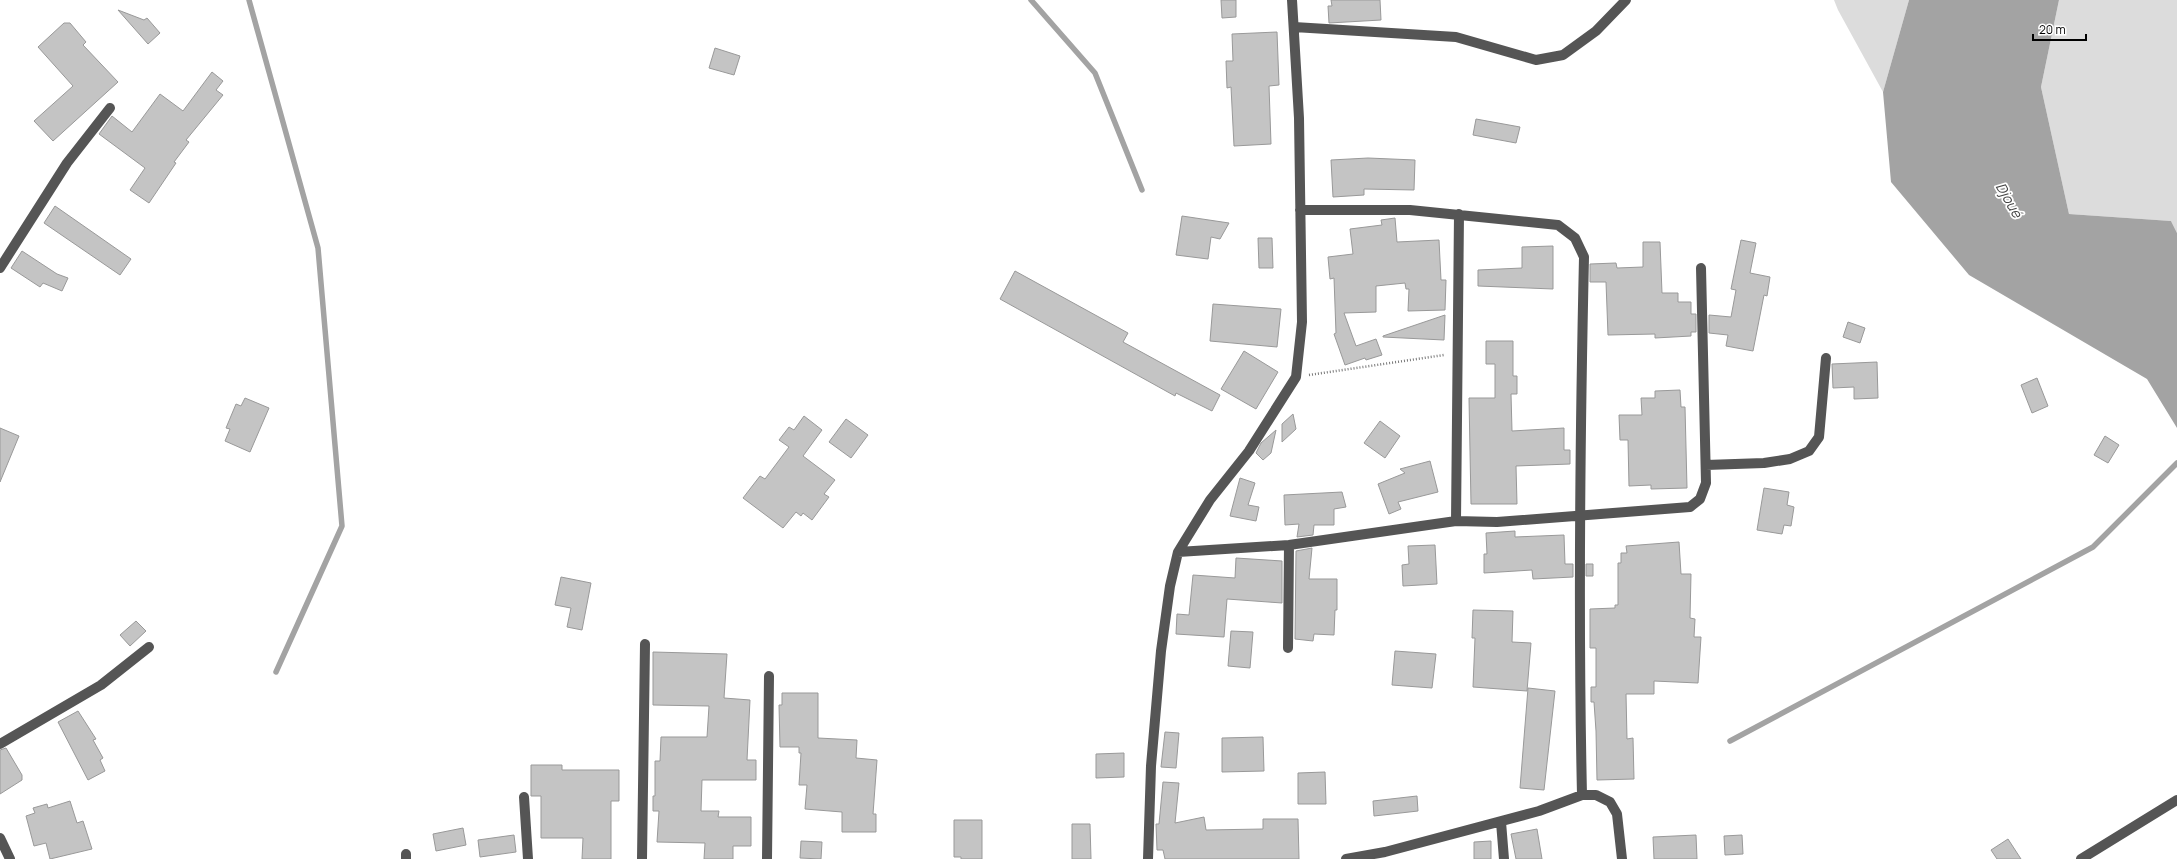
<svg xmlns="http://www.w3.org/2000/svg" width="2177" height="859" font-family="Manrope,sans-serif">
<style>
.green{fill:#dcdcdc}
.water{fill:#a3a3a3}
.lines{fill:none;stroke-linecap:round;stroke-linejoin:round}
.stream{stroke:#a3a3a3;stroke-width:5.5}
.building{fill:#c4c4c4;stroke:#999}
.path{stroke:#777;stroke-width:2.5;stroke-dasharray:1 2;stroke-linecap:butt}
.minor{stroke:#555;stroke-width:10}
.labels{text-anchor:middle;stroke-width:3.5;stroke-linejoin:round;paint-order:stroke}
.water-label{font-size:14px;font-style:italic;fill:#444;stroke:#fff}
</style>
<rect width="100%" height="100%" fill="#fff"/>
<path class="green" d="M1834,0h75l-26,92 -45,-82z
M2059,0h118v233l-6,-12 -102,-7 -28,-127z"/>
<path class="water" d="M1909,0h150l-18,87 28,127 102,7 6,12v195l-30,-49 -178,-104 -78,-93 -8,-90z"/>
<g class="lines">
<path class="stream" d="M249,0l69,248 24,278 -66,146
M1031,0l64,73 47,117
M1730,741l363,-194 84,-84"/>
</g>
<path class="building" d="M1221,0h15v17l-14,1z
M1331,0h49l1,20 -52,3 -1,-17h4z
M118,10l26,10 3,-2 13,15 -12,11z
M64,23h6l16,19 -3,3 35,37 -65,59 -19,-20 39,-35 -35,-39z
M1277,32l2,53 -10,1 2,58 -37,2 -3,-59 -4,1 -1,-27h7l-1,-27z
M715,48l25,8 -6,19 -25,-7z
M212,72l11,9 -7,9 7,5 -37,45 3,2 -15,20 2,1 -27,40 -19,-13 15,-22 -46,-34 13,-18 20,16 28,-38 23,17z
M1476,119l44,8 -4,16 -43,-8z
M1368,158l47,2 -1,30 -50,-1v6l-31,2 -2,-37z
M55,206l76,53 -11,16 -76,-52z
M1182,216l47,7 -9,16 -9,-2 -3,22 -32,-4z
M1395,218l2,24 42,-2 2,40h5l-1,30 -37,1 1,-22h-3l-1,-6 -29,3v26l-32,1 12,33 20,-7 6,16 -16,5 -1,-2 -20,7 -11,-31 2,-1 -2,-55 -4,1 -2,-22 25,-3 -3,-25 32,-4 -1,-5z
M1258,238h14l1,30h-14z
M1741,240l15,3 -6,30 20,4 -3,19 -3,-1 -11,56 -27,-5 2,-11 -19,-2v-18l22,2 5,-27 -5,-1z
M1643,242h17l2,51h16v9h13v12h5v18h-5v4l-36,2v-4l-47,1 -2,-53h-16v-18l26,-1 1,5 26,-1z
M1553,246v43l-75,-3v-16l44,-2v-21z
M22,251l35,23 11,4 -6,13 -19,-8 -3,4 -29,-19z
M1015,271l113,62 -5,9 97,53 -8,16 -36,-18 -1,3 -175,-97z
M1213,304l68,5 -4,38 -67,-6z
M1445,315l-1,25 -61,-3v-1z
M1848,322l17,6 -5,15 -17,-6z
M1486,341h27v35h4v18h-6l1,37 52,-3v22h6v14l-54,2 1,38h-46l-2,-106h26v-34h-9z
M1244,351l34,21 -22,37 -35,-20z
M1877,362l1,36 -24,1v-12l-21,1 -1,-24z
M2037,378l11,28 -16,7 -11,-28z
M1680,390l1,17h4l2,81 -36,1v-4l-22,1 -1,-46h-8l-1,-25h23l-1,-17h14v-7z
M245,398l24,10 -19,44 -25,-11 5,-12 -4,-1 10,-24 5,2z
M1293,414l3,15 -14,13v-18z
M804,416l18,14 -19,26 32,24 -11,14 5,3 -17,23 -9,-7 -2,3 -5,-4 -13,16 -40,-30 17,-22 5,3 24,-32 -10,-7 10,-13 5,3z
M846,419l22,16 -17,23 -22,-16z
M1380,421l20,15 -15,22 -21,-15z
M0,428l19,8 -19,46z
M1276,430l-5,23 -8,7 -7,-7 5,-10z
M2105,436l14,9 -11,18 -14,-8z
M1430,461l8,31 -40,10 3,7 -12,5 -11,-30 27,-11 -5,-4z
M1240,478l15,5 -7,22 11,2 -3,14 -26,-5z
M1764,488l25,4 -2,13 7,2 -3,19 -7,-1 -2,9 -25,-4z
M1342,492l4,15 -12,2v16h-20l-1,10 -16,2 2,-13 -14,1 -1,-30z
M1515,531v6l49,-2 1,29h8v13l-40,2 -1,-9 -48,3v-19h3l-1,-21z
M1679,542l2,32h10l-1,44 5,1 -1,18h7l-3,46 -44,-2v13h-28l1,45 6,-1 1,41 -37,1 -1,-49 -2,-29h-3v-15h5v-39h-6v-39l25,-1v-3h3v-42h3v-10h6l-1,-7z
M1435,545l2,39 -34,2 -1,-21 7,-1 -1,-18z
M1312,548l-3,31h28v31h-2l-1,25 -20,-1 -1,7 -18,-2 1,-88z
M1236,558l46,3v42l-55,-4 -3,38 -48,-3 1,-20 12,1 4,-40 42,3z
M1586,564h7v12h-7z
M561,577l30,6 -9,47 -15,-3 4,-19 -16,-3z
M1473,610l40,1 -1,31 19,1 -4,48 -54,-4 2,-49h-3z
M136,621l10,10 -16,15 -10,-11z
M1231,631l22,1 -3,36 -22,-2z
M1395,651l41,3 -4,34 -40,-3z
M653,652l74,2 -3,44 26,2 -3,60h9v20h-54l-1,31h18l-1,6h33v29h-18v13h-29l1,-16 -48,-1 2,-31h-6v-15h2v-35h5l1,-24h46l2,-31 -56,-1z
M1528,688l27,3 -11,99 -24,-2z
M782,693h36v45l39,2 -1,18 21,2 -4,54h3v18h-34v-20l-37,-3 2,-24h-8l2,-32h-2v-6h-19l-1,-42h3z
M78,711l18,28 -3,1 10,18 -3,2 5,11 -17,9 -30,-58z
M1165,732l14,1 -3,35 -15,-1z
M1263,737l1,34 -42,1v-34z
M6,748l16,27v5l-22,14v-44z
M1124,753v24l-28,1v-24z
M531,765h31v5h57v31h-8v58h-29l1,-21h-42v-42h-10z
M1325,772l1,32h-28v-31z
M1163,782l16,1 -4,40 29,-6 2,13 57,-1v-10h35l1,40h-134l-2,-9h-6l-1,-26h3z
M1417,796l1,15 -44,5 -1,-15z
M70,801l7,22 6,-2 9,28 -42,10 -4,-16 -12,3 -8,-30 9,-3 -2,-5 14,-4 1,4z
M954,820h28v39h-21v-2h-7z
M1072,824h18l1,35h-19z
M463,828l3,17 -30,6 -3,-17z
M1537,829l5,30h-26l-5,-25z
M514,835l2,17 -36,5 -2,-17z
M1696,835l1,24h-43l-1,-22z
M1742,835l1,19 -18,1 -1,-19z
M2008,839l13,20h-24l-6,-9z
M801,841l21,1 -1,17 -21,-1z
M1491,841v18h-17v-17z"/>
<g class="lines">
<path class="path" d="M1309,375l135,-20"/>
<path class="minor" d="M1294,27l162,10 80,23 27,-5 33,-24 30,-31
M1300,210h110l148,15 17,13 9,19c-4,179 -6,359 -2,538
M0,268l67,-105 43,-55
M1706,465l58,-2 26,-4 19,-8 10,-14 7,-79
M1456,521l3,-307
M1178,552l111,-7 167,-24 41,1 193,-15 10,-8 6,-16 -5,-215
M1288,648l1,-103
M0,744l101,-59 48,-38
M524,797l4,62
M1501,822l3,37
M0,838l10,21
M406,859v-5
M642,859l3,-215
M767,859l2,-183
M1148,859l3,-93 10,-115 9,-65 8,-34 32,-52 39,-49 47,-74 6,-55 -3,-204 -7,-118
M1346,859l39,-7 154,-41 43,-16h14l14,7 7,12 5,45
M2081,859l96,-59"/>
</g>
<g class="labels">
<g class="water-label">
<text transform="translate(2009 200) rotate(60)" y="5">Djoué</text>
</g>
</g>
<path d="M2033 34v6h53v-6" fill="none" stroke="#000000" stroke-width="2"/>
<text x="2039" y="34" font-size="12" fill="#000000" stroke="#ffffff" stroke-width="3" paint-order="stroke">20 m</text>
</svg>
